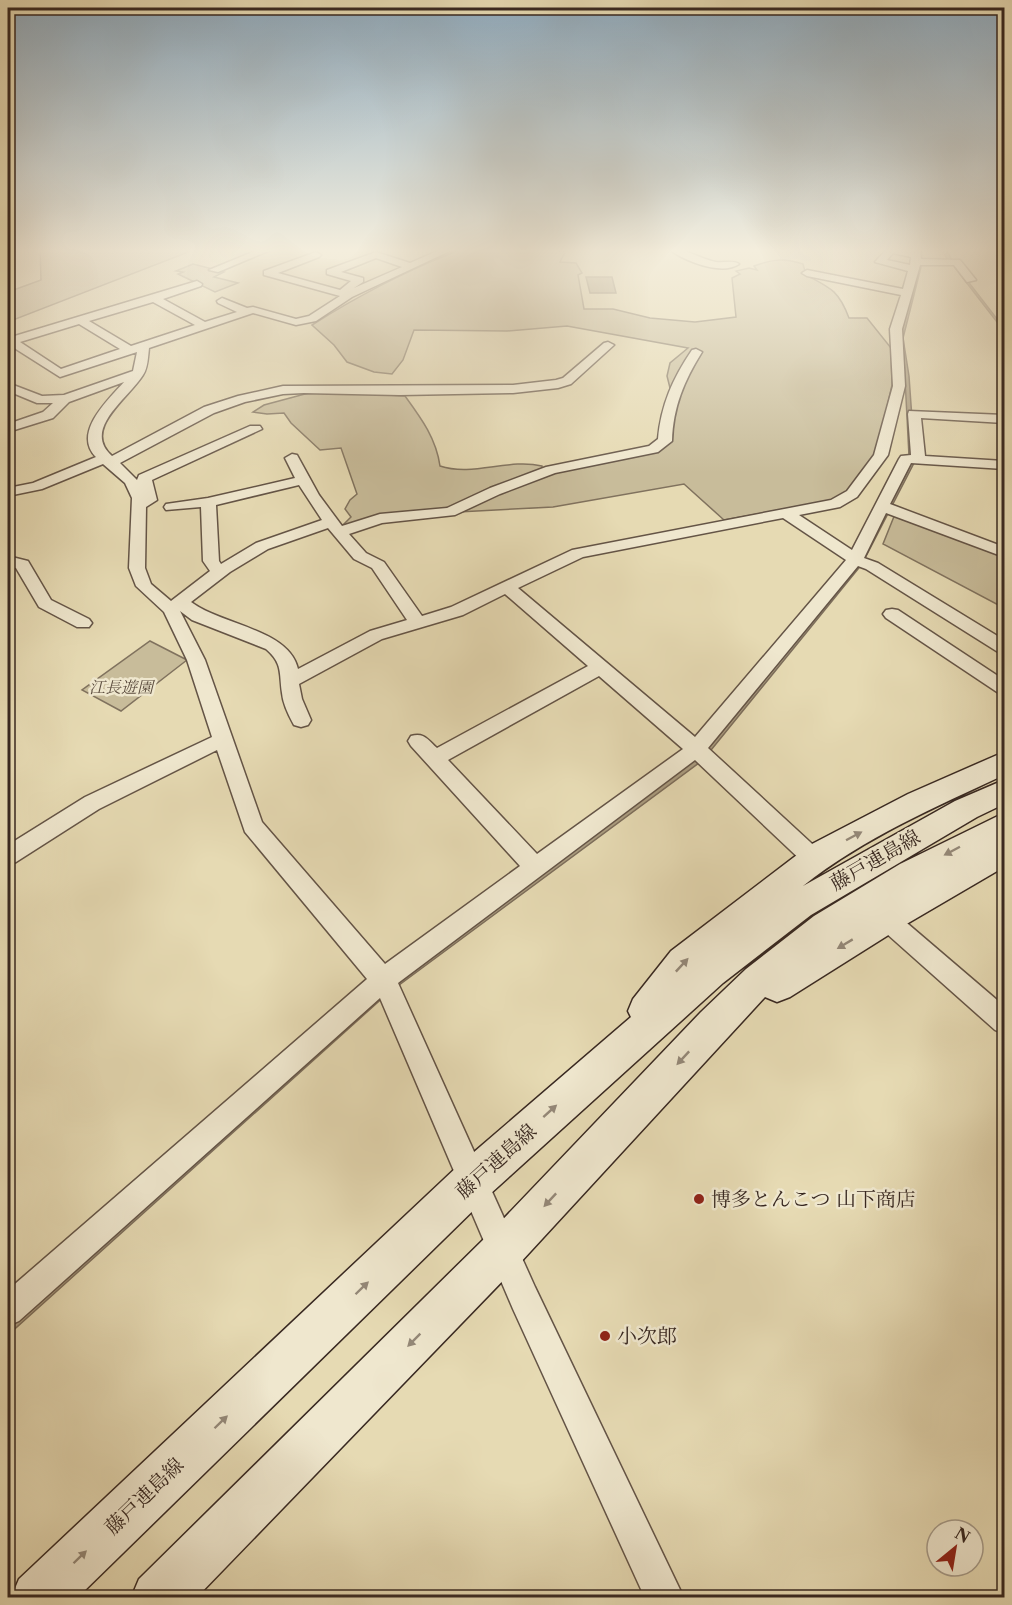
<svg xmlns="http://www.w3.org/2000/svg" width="1012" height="1605" font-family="'Libre Caslon Text','Noto Serif JP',serif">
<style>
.green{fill:#c8bc9a;stroke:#80725e;stroke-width:1.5}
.water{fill:#ab9d81;stroke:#7d6e5b;stroke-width:1.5}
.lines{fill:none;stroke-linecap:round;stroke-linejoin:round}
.stream{stroke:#7d6e5b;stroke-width:4}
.street-casing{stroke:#645446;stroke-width:3}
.secondary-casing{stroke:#382821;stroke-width:3}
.street{fill:#efe7ce;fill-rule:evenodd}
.secondary{fill:#efe7ce;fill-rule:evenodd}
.oneway{fill:#948878}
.poi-dot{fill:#8f2418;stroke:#efe7ce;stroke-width:2}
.labels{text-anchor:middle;stroke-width:5;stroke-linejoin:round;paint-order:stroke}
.park-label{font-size:16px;font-style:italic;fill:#5c4d3f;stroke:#efe7ce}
.near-street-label{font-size:20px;fill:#382821;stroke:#efe7ce}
.near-poi-label{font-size:20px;fill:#382821;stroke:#efe7ce;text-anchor:start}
</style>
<rect width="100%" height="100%" fill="#e6dab3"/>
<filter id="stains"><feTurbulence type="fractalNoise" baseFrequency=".00333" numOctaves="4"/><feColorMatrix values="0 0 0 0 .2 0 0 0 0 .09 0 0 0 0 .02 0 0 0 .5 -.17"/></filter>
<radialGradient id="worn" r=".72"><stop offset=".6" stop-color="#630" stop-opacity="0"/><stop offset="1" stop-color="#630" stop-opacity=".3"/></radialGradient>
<path class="green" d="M40,249h156l-188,73v-30l33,-12z
M462,249h85l18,3 -5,10 16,1 6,10 -4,2 6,34h29l37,9 45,4 41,-5 -4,-39 8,-4 -4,-3 13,-3 8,2 -3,-4c19,-7 30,-8 49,-2l3,11c25,13 33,16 43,43h18l24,30 1,37 -16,72 -28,35 -15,8 -109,20 -40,-36 -131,23 -95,5 40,-19 57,-22 102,-21 16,-50 -6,-24 3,-13 18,-15 -121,-22 -60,5 -93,-1 -11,30 -11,14 -18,-2 -27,-10 -13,-17 -22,-20c47,-30 98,-56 150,-76z
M193,264l31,8 -10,5 24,6 -23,9 -37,-18 5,-2 -7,-1z
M316,391l89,5c16,22 31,42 35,70 33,11 68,-8 102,0v5l-93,39 -105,18 -1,-3 8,-8 -6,-8 5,-9 7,-6 -16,-46 -21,2 -29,-27 -7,-10 -17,1 -14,-2 11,-7z
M895,514l109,42v52l-121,-64z
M150,641l37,19 -66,51 -39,-21z"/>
<path class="water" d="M942,249h4l7,13 51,66v3l-55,-71 -27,3 -19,75 6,38 6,85 -53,103 -159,196 -316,234 -379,341v-12l168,-153 207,-182 313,-232 124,-146 89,-154 -5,-97 -5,-21 20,-75 28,-4z
M586,277h26l4,16h-26z"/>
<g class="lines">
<path class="stream" d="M380,250l4,-1"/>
<g class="street-casing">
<path id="street" d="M260,249h13l-55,23 -9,-2z
M442,249h12l-102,48 -36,24 -20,4 -43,-12 -104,35c-1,8 -1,20 -6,27 -14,23 -62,54 -31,81l92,-49 34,-11 45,-10 230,-1 43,-5 7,-2 41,-35 4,-1 6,3 -43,39 -13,4 -45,5 -113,2 -96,-2 -21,1 -38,8 -31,11 -94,50 17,17 2,-5 111,-49h10l2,3 -110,51 5,20 -11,7 -1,61 6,16 20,17 39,-30 -7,-10 -2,-54 -35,3 -2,-3 2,-3 42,-6 87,-20 -10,-20 7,-4 5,1 22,40 23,31 38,-12 67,-6 43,-20 56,-21 103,-21 9,-7c3,-34 15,-61 34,-89l4,-1 6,3c-18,29 -29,55 -30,89l-14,11 -103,21 -55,21 -45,21 -73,8 -33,11 17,19 18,9 38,54 29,-9 121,-57 259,-50 16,-9 27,-36 19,-69 -3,-57 11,-34 -94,-19 -5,-3 5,-3 96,19 5,-18 -33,-9 12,-13 23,2v-2h10l1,10 39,1 16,20 -9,2 -13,-17h-34l-18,64 3,57 -17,69 -31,42 -17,10 -41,8 53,35 47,-91 2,-3 10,-1 -3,-41 1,-3 95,4v8l-83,-5 4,38 79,5v8l-93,-6 -21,41 114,43v10l-118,-44 -22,45 14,5 126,77v14l-6,-2 -132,-83 -8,-3 -150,182 114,105 3,6 -3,6 -8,3 -8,-3 -111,-105 -297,223 137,304 149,311h-39l-132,-289 -133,-311 -361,323 -11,5v-36l359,-311 -122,-147 -28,-82 -118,59 -83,53 -8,3v-20l77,-48 127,-60 -25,-77 -23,-48 -28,-26 -7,-18 3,-70 -7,-15 -22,-19 -61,25 -34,7v-8l25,-5 63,-26c-24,-24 12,-57 28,-75l-55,20 -16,16 -45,14v-8l35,-12 10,-9h-16l-29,-12v-8l34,13 22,-1 69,-24 4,-19 -77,25 -52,-33v-6l189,-57 5,3 -1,2 -38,13 42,23 32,-10 -19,-9 -1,-2 5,-3 25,10 6,-1 43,12 13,-3 31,-20 -76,-21v-4l52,-19 5,3 -2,2 -41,16 62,17 11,-9 -24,-7v-4l49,-18 34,11zM893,253l18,4 -1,8 -23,-5zM376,258l26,9 -48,21 9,-6v-4l-22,-6zM153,302l42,23 -64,21 -42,-25zM79,324l41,25 -59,20 -41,-27zM299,485l23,35 -66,23 -35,21 -2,-3 -3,-56zM783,518l63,42 -151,177 -177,-149 65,-31zM328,528l26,31 18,9 35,52 -37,11 -72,38c-9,-40 -77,-44 -107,-67l39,-30 38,-23zM505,594l83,72 -151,82c-9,-8 -13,-16 -26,-12l-3,5 3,5 109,120 -135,98 -123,-142 -57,-162 -25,-49 12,9 74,29c17,15 13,23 16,44 1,11 7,23 12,32l7,2 7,-2 3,-5 -9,-21 -3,-15 83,-45 81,-24zM599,676l84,73 -146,105 -89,-94z
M669,249c18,-1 30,10 47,13 8,1 17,-2 23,2 -17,12 -55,-3 -70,-15z
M8,556l20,5 23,39 38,19 3,4 -3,4h-12l-38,-20 -23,-39 -8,-2z
M892,609l6,1 106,70v14l-7,-2 -111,-74 -3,-4 3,-4z
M886,909l8,3 110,94v28l-9,-4 -117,-104 -4,-7 4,-7z"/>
</g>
<g class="secondary-casing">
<path id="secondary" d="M1004,752v23c-68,32 -141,63 -201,111l152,-85 49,-21v24l-27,13 -166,98 -88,68 -234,212 -412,403h-66l8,-19 440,-414 172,-148 -3,-6 5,-12 38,-48 139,-106 98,-51z
M1004,813v54l-106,62 -108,68 -13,5 -12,-5 -246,267 -323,334h-65l8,-19 350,-345 212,-222 45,-43 68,-53 86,-52z"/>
</g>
<use href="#street" class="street"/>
<use href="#secondary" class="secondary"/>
</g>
<defs><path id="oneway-solid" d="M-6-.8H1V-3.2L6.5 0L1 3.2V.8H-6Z" transform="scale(1.5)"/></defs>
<g class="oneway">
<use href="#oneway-solid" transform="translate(854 836) rotate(-28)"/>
<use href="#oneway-solid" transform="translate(952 851) rotate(152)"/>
<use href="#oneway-solid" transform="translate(845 944) rotate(149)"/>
<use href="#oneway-solid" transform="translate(682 965) rotate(-47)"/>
<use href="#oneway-solid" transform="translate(683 1058) rotate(133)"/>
<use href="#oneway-solid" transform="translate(550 1111) rotate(-42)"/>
<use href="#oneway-solid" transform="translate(550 1200) rotate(133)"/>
<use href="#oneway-solid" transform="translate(362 1288) rotate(-44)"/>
<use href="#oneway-solid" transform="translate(414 1340) rotate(135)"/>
<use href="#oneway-solid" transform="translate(221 1422) rotate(-44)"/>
<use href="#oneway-solid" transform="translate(80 1557) rotate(-44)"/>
</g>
<linearGradient id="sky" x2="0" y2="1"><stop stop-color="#8fabbf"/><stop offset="0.53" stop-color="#f4eedd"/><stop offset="1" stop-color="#f4eedd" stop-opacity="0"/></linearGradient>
<rect width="1012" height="473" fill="url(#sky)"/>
<g class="poi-dot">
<circle cx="699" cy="1199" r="6"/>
<circle cx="605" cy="1336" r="6"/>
</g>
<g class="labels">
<g class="park-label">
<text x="121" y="693">江長遊園</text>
</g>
<g class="near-street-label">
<text transform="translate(875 860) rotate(-30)" y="7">藤戸連島線</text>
<text transform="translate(496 1161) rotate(-42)" y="7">藤戸連島線</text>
<text transform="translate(144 1496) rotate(-44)" y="7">藤戸連島線</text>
</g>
<g class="near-poi-label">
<text x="711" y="1206">博多とんこつ 山下商店</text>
<text x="617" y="1343">小次郎</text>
</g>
</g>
<rect width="1012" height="1605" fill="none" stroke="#e6dab3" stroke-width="30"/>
<rect x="9" y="9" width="994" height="1587" fill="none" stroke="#382821" stroke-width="3"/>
<rect x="15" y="15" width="982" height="1575" fill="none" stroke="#382821" stroke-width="1.5"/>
<g transform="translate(955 1548) rotate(30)"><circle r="28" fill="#efe7ce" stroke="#a69b89" stroke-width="1.5"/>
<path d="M0-4.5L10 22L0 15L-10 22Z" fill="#8f2418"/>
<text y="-9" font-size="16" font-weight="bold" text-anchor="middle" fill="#382821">N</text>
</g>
<rect width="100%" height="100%" filter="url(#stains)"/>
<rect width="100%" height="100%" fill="url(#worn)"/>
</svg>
